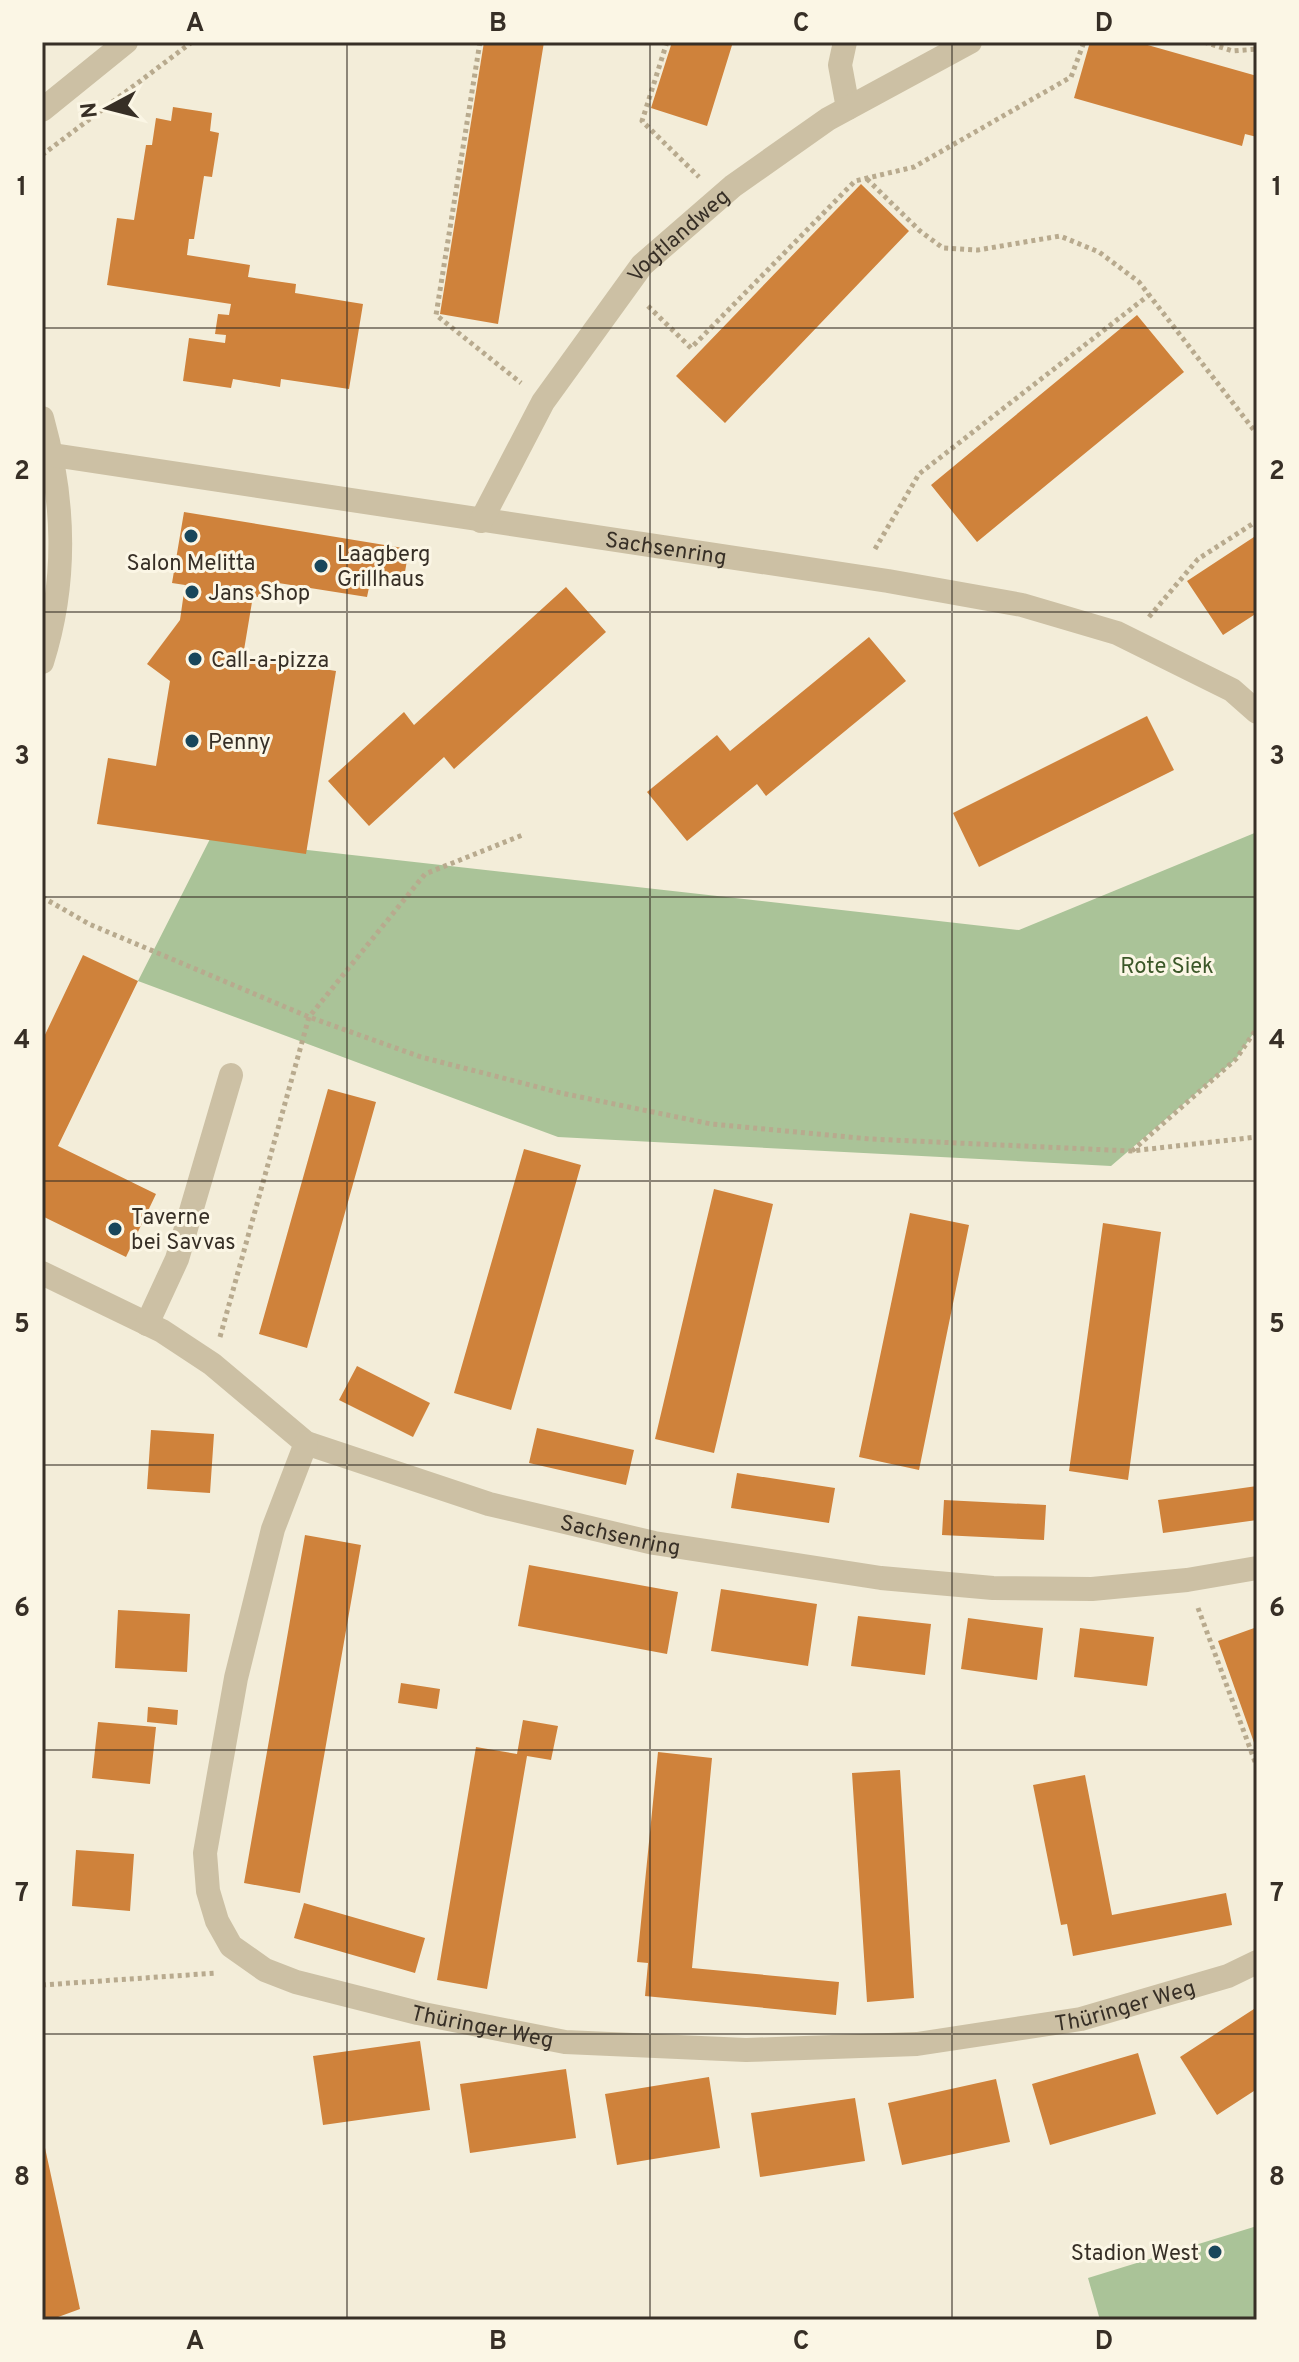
<svg xmlns="http://www.w3.org/2000/svg" width="1299" height="2362" font-family="Overpass,sans-serif">
<style>
.green{fill:#aac398}
.building{fill:#cf823b}
.lines{fill:none;stroke-linecap:round;stroke-linejoin:round}
.path{stroke:#b8aa8e;stroke-width:5;stroke-dasharray:4 4;stroke-linecap:butt}
.minor{stroke:#ccc0a4;stroke-width:24}
.grid{fill:none;stroke:#372f26;stroke-width:2;stroke-opacity:0.55}
.poi-dot{fill:#19475b;stroke:#fbf6e5;stroke-width:3}
.labels{text-anchor:middle;stroke-width:6;stroke-linejoin:round;paint-order:stroke}
.street-label{font-size:22px;fill:#372f26;stroke:#fbf6e5}
.poi-label{font-size:22px;fill:#372f26;stroke:#fbf6e5;text-anchor:start}
.park-label{font-size:22px;fill:#3b5728;stroke:#fbf6e5}
.neatline{fill:none;stroke:#372f26;stroke-width:3}
.grid-label{font-size:26px;text-anchor:middle;font-weight:bold;fill:#372f26}
</style>
<rect width="100%" height="100%" fill="#f3edd9"/>
<path class="green" d="M1257,832v196l-21,31 -125,107 -553,-29 -420,-156 72,-142 809,91z
M1257,2226v94h-157l-12,-42z"/>
<path class="building" d="M484,42h60l-46,282 -58,-10z
M672,42h61l-26,84 -56,-18z
M1090,42h47l120,34v61l-12,-3 -3,12 -168,-48z
M173,107l39,6 -2,18 9,2 -7,44 -8,-1 -10,63h-5l-2,16 63,10 -2,12 48,7 -1,9 68,11 -14,85 -68,-10 -1,8 -47,-8 -2,9 -48,-7 6,-43 36,5 1,-8 -11,-1 3,-20 11,1 2,-11 -124,-19 10,-67 17,2 12,-75h6l4,-27 15,3z
M861,184l48,47 -184,192 -49,-47z
M1137,315l47,57 -207,170 -46,-57z
M184,512l225,37 -6,34 -32,-5 -4,19 -95,-15 -3,17 -16,-3 -10,60 93,15 -30,183 -209,-30 11,-66 48,8 14,-85 -23,-17 33,-44 5,-35 -13,-2z
M1257,535v78l-34,22 -36,-54z
M566,587l40,45 -152,137 -10,-12 -75,69 -41,-45 76,-69 10,13z
M869,637l37,44 -140,115 -9,-12 -70,57 -40,-49 70,-57 13,16z
M1147,716l27,54 -195,97 -26,-54z
M83,955l55,26 -80,165 98,48 -30,63 -84,-41v-175z
M328,1089l48,13 -69,246 -48,-14z
M524,1149l57,16 -70,245 -57,-17z
M714,1189l59,15 -59,249 -59,-14z
M910,1213l59,12 -50,245 -60,-13z
M1103,1223l58,9 -33,248 -59,-9z
M357,1366l73,37 -17,34 -74,-37z
M537,1428l97,22 -8,35 -97,-22z
M151,1430l63,4 -4,59 -63,-4z
M737,1473l98,15 -6,35 -98,-15z
M1257,1486v34l-94,13 -5,-33z
M944,1500l102,5 -2,35 -102,-5z
M305,1535l56,10 -61,348 -56,-10z
M529,1565l149,27 -11,62 -149,-28z
M721,1589l96,15 -9,62 -97,-15z
M118,1610l72,4 -3,58 -72,-4z
M858,1616l73,8 -6,51 -74,-9z
M968,1618l75,10 -6,52 -76,-11z
M1257,1627v124l-39,-110z
M1080,1628l74,9 -7,49 -73,-9z
M401,1683l39,6 -3,20 -39,-6z
M148,1707l30,3 -1,15 -30,-3z
M523,1720l35,6 -7,34 -24,-4 -40,233 -50,-9 39,-233 41,7z
M98,1722l58,5 -6,57 -58,-6z
M658,1752l54,6 -20,210 147,14 -3,33 -191,-19 3,-33 -11,-1z
M900,1770l14,228 -47,4 -15,-229z
M1085,1775l27,140 114,-22 6,32 -159,31 -6,-32 -6,1 -28,-140z
M76,1850l58,4 -4,57 -58,-5z
M304,1903l121,35 -10,35 -121,-35z
M1257,2007v82l-40,26 -37,-58z
M420,2041l10,69 -107,15 -10,-69z
M1138,2053l18,61 -106,31 -18,-61z
M566,2069l10,69 -106,15 -10,-69z
M709,2077l11,71 -103,17 -12,-71z
M996,2079l14,63 -108,23 -14,-62z
M855,2098l10,63 -105,16 -9,-64z
M42,2134l38,175 -30,11h-8z"/>
<g class="lines">
<path class="path" d="M480,42l-44,273 85,68
M667,42l-25,79 57,56
M1204,42l29,9 24,-2
M42,155l150,-113
M867,179l53,52 23,17 35,2 82,-14 39,16 40,30 118,152
M648,306l43,42 164,-167 59,-14 157,-90 13,-35
M875,549l44,-75 230,-179
M1149,617l49,-58 59,-38
M42,897l47,27 220,93 112,40 140,36 150,31 159,15 261,12 126,-14
M1132,1151l104,-92 21,-31
M220,1337l89,-320 116,-143 100,-40
M1198,1608l59,159
M42,1985l175,-12"/>
<g class="minor">
<path d="M845,42l-5,23 8,43"/>
<path d="M42,110l84,-68"/>
<path d="M42,418c23,82 26,162 0,244"/>
<path id="s1" d="M53,455l835,126 134,24 95,28 115,57 25,22"/>
<path id="s2" d="M481,521l62,-119 99,-137 91,-79 95,-67 142,-77"/>
<path id="s3" d="M42,1273l120,58 50,33 94,79 183,61 165,39 227,35 112,10 99,1 95,-9 70,-12"/>
<path d="M147,1324l30,-65 54,-184"/>
<path id="s4" d="M306,1443l-33,86 -37,149 -31,175 3,38 9,30 14,25 34,24 31,12 122,31 147,29 181,8 171,-6 164,-25 147,-43 29,-14"/>
</g>
</g>
<path class="grid" d="M347,42v2278M650,42v2278M952,42v2278M42,328h1215M42,612h1215M42,897h1215M42,1181h1215M42,1465h1215M42,1750h1215M42,2034h1215"/>
<g class="poi-dot">
<circle cx="191" cy="536" r="8"/>
<circle cx="321" cy="566" r="8"/>
<circle cx="192" cy="592" r="8"/>
<circle cx="195" cy="659" r="8"/>
<circle cx="192" cy="741" r="8"/>
<circle cx="115" cy="1229" r="8"/>
<circle cx="1215" cy="2252" r="8"/>
</g>
<g class="labels">
<g class="street-label">
<text dy="8" stroke="none"><textPath href="#s2" startOffset="350">Vogtlandweg</textPath></text>
<text dy="8" stroke="none"><textPath href="#s1" startOffset="620">Sachsenring</textPath></text>
<text dy="8" stroke="none"><textPath href="#s3" startOffset="644">Sachsenring</textPath></text>
<text dy="8" stroke="none"><textPath href="#s4" startOffset="1436">Thüringer Weg</textPath></text>
<text dy="8" stroke="none"><textPath href="#s4" startOffset="788">Thüringer Weg</textPath></text>
</g>
<g class="poi-label">
<text x="337" y="561">Laagberg<tspan x="337" dy="25">Grillhaus</tspan></text>
<text x="191" y="570" text-anchor="middle">Salon Melitta</text>
<text x="208" y="600">Jans Shop</text>
<text x="211" y="667">Call-a-pizza</text>
<text x="208" y="749">Penny</text>
<text x="131" y="1224">Taverne<tspan x="131" dy="25">bei Savvas</tspan></text>
<text x="1199" y="2260" text-anchor="end">Stadion West</text>
</g>
<g class="park-label">
<text x="1167" y="973">Rote Siek</text>
</g>
</g>
<rect width="1299" height="2362" fill="none" stroke="#fbf6e5" stroke-width="88"/>
<g transform="translate(108 108) rotate(263)" stroke="#fbf6e5" stroke-width="6" paint-order="stroke">
<path d="M0-6L14 30L0 20L-14 30Z" fill="#372f26"/>
<text y="-12" font-size="22" font-weight="bold" text-anchor="middle" fill="#372f26">N</text>
</g>
<rect x="44" y="44" width="1211" height="2274" class="neatline"/>
<g class="grid-label">
<text x="195" y="31">A</text>
<text x="498" y="31">B</text>
<text x="801" y="31">C</text>
<text x="1104" y="31">D</text>
<text x="22" y="195">1</text>
<text x="1277" y="195">1</text>
<text x="22" y="479">2</text>
<text x="1277" y="479">2</text>
<text x="22" y="764">3</text>
<text x="1277" y="764">3</text>
<text x="22" y="1048">4</text>
<text x="1277" y="1048">4</text>
<text x="22" y="1332">5</text>
<text x="1277" y="1332">5</text>
<text x="22" y="1616">6</text>
<text x="1277" y="1616">6</text>
<text x="22" y="1901">7</text>
<text x="1277" y="1901">7</text>
<text x="22" y="2185">8</text>
<text x="1277" y="2185">8</text>
<text x="195" y="2349">A</text>
<text x="498" y="2349">B</text>
<text x="801" y="2349">C</text>
<text x="1104" y="2349">D</text>
</g>
</svg>
